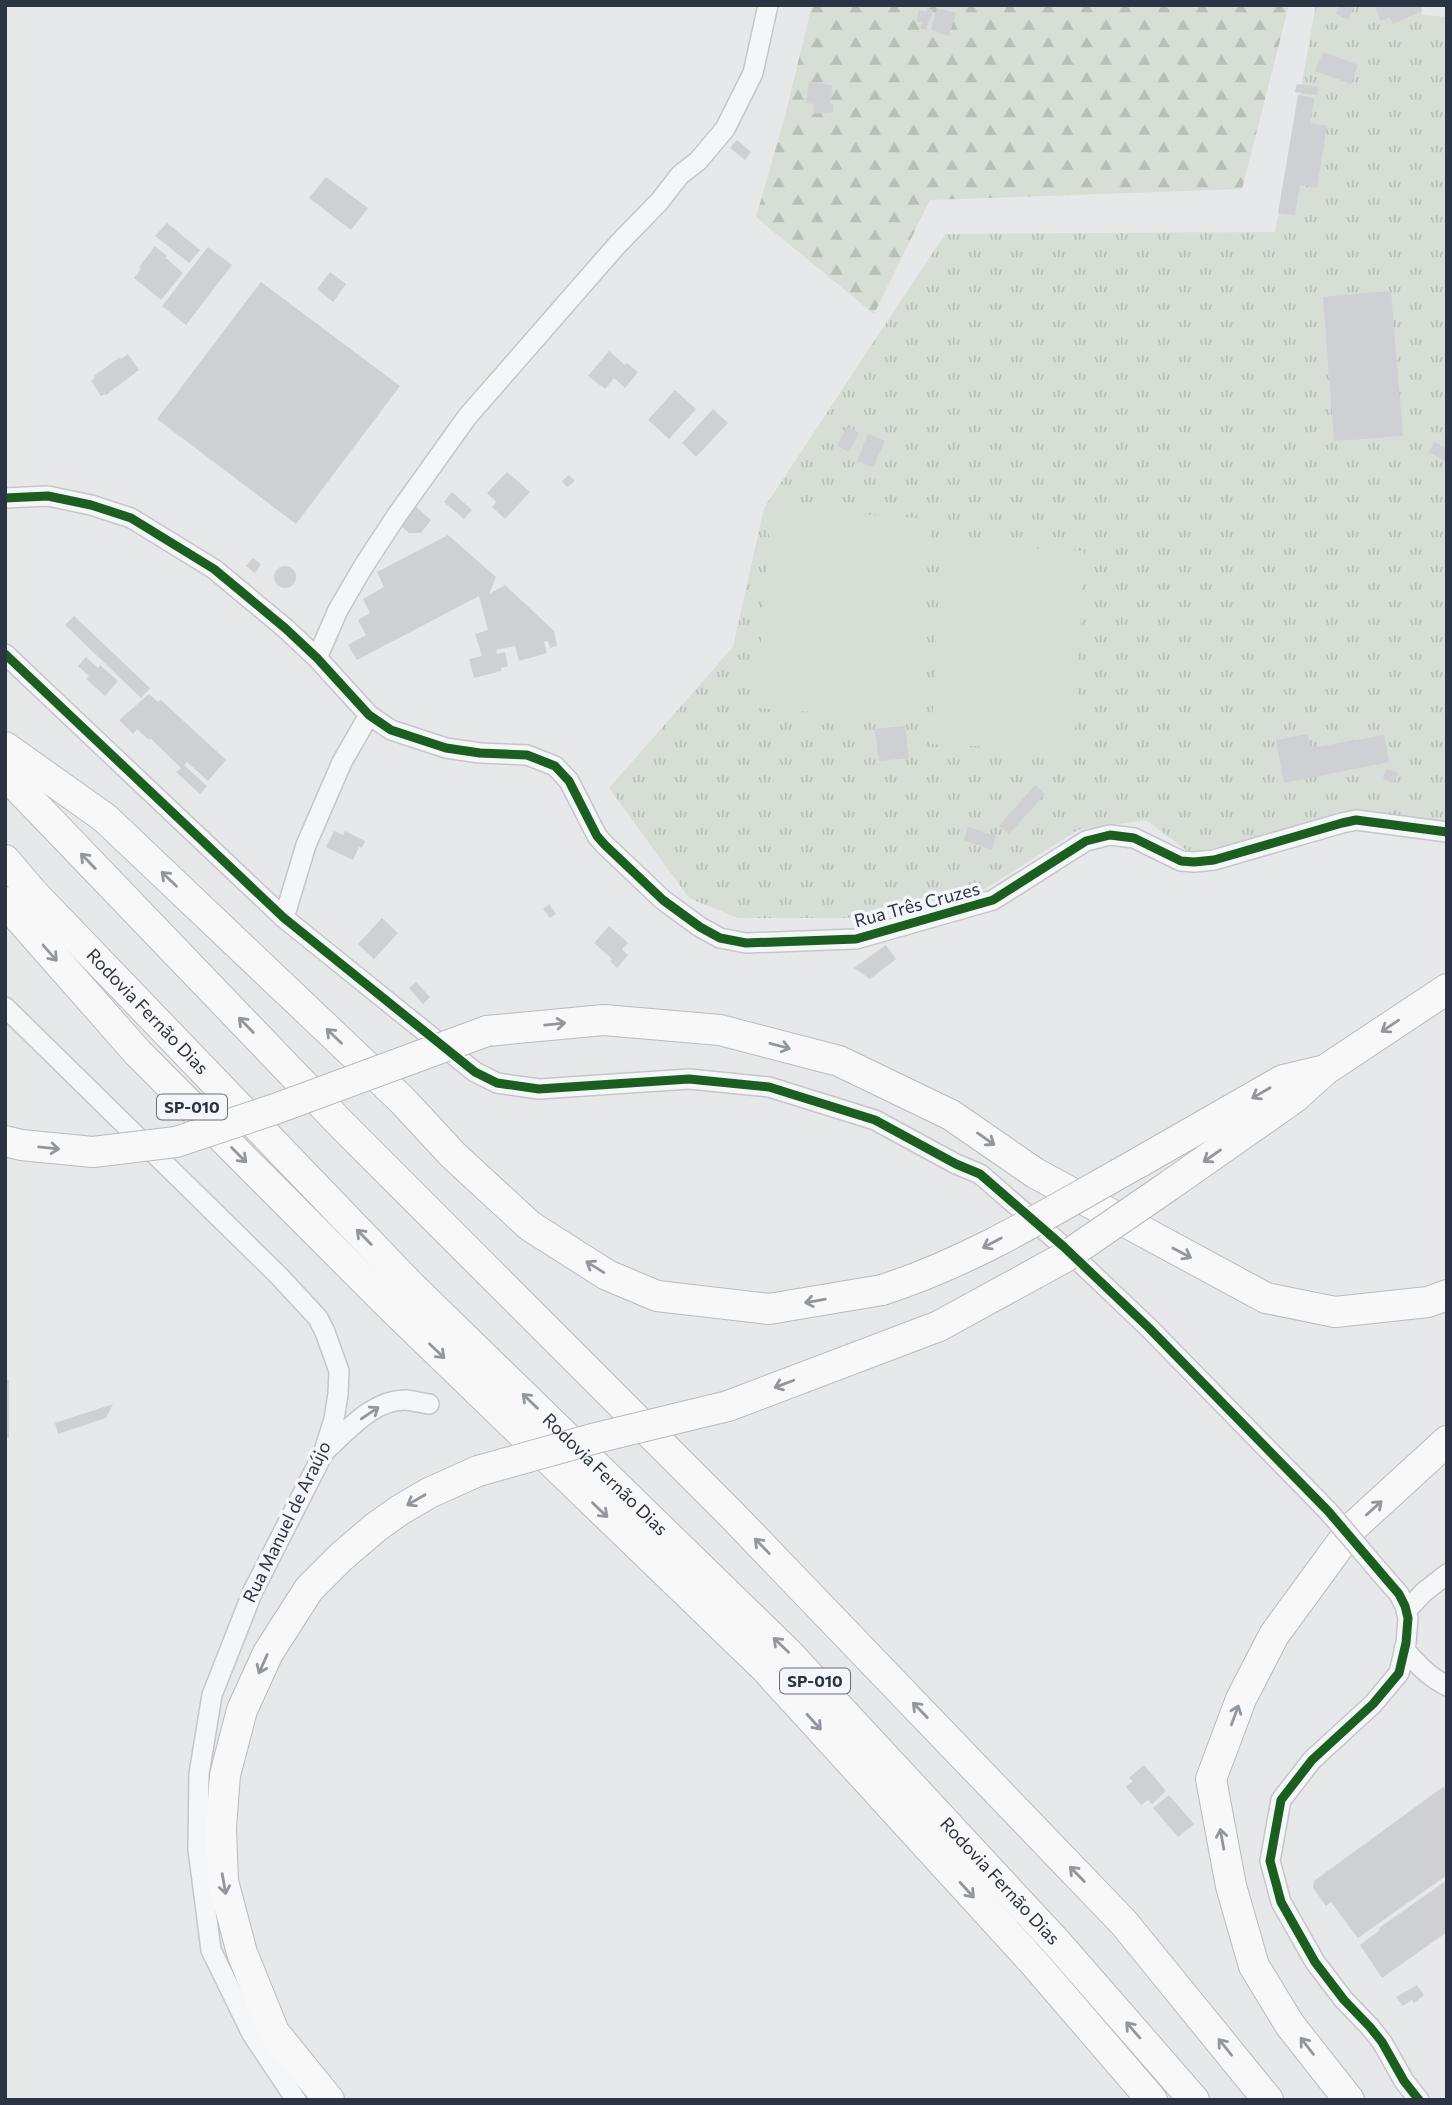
<svg xmlns="http://www.w3.org/2000/svg" width="1452" height="2105" font-family="Commissioner,sans-serif">
<style>
.forest{fill:url(#forest-firs)}
.park{fill:url(#park-tufts)}
.pitch{fill:#d6ded6}
.building{fill:#ced0d3}
.lines{fill:none;stroke-linecap:round;stroke-linejoin:round}
.minor-casing{stroke:#c4c6c8;stroke-width:22}
.highway-casing{stroke:#b8bbbf;stroke-width:32}
.minor{stroke:#f5f6f7;stroke-width:19}
.highway{stroke:#f8f8f8;stroke-width:30}
.minor-bridge-casing{stroke:#c4c6c8;stroke-width:22;stroke-linecap:butt}
.highway-bridge-casing{stroke:#b8bbbf;stroke-width:32;stroke-linecap:butt}
.minor-bridge{stroke:#f5f6f7;stroke-width:19}
.highway-bridge{stroke:#f8f8f8;stroke-width:30}
.cycleway-casing{stroke:#f4f6f9;stroke-width:13}
.cycleway{stroke:#1b5e20;stroke-width:9}
.oneway{stroke:#92969e}
.oneway2{stroke:#90959e}
.labels{text-anchor:middle;stroke-width:7;stroke-linejoin:round;paint-order:stroke}
.shield{fill:#f4f6f9;stroke:#676e7b;stroke-width:2}
.shield-label{font-size:16px;font-weight:bold;fill:#2b3445}
.street-label{font-size:18px;fill:#2b3445;stroke:#f4f6f9}
</style>
<defs>
<pattern id="forest-firs" width="22" height="20" patternUnits="userSpaceOnUse" patternTransform="scale(1.75)"><rect width="22" height="20" fill="#d6ded6"/><path d="M5 1l3.5 6h-7zM16 11l3.5 6h-7z" fill="#b8bfb9"/></pattern>
<pattern id="park-tufts" width="24" height="20" patternUnits="userSpaceOnUse" patternTransform="scale(1.75)"><rect width="24" height="20" fill="#d6ded6"/><path d="M3 7l-1-3M5 7V3M7 7l1-3M15 17l-1-3M17 17v-4M19 17l1-3" fill="none" stroke="#b8bfb9"/></pattern>
</defs>
<rect width="100%" height="100%" fill="#e6e8ea"/>
<path class="forest" d="M812,5h477l-47,184 -312,11 -56,114 -118,-97 29,-101z"/>
<path class="park" d="M1316,5h104l2,10 25,2v808l-92,-10 -120,32 -46,5 -43,-32 -68,10 -95,60 -135,28h-110l-49,-20 -80,-110 124,-141 31,-139 181,-274 330,-2z"/>
<path class="pitch" d="M771,508l160,11 -15,200 -160,-11z
M941,544l143,7 -10,200 -143,-7z"/>
<path class="building" d="M1339,5h16l-7,15 -12,-6z
M1374,5h46l2,6 -29,13 -3,-7 -9,4z
M927,8l6,2 -7,20 -6,-2 2,-5 -6,-2 3,-11 7,2z
M937,8l19,5 -7,23 -18,-6z
M1323,52l35,13 -7,19 -36,-13z
M809,82l23,3 -1,19h2v8l-20,2 1,-10 -8,-1z
M1297,84l21,3 -1,8 -22,-3z
M1298,95l16,3 -4,25 17,3 -10,62 -17,-3 -5,30 -17,-2z
M737,140l14,12 -6,8 -15,-12z
M326,177l42,31 -17,22 -42,-32z
M167,223l33,27 -11,13 -34,-27z
M155,246l12,10 -1,2 17,15 -22,27 -27,-22 7,-9 -2,-2z
M208,247l24,18 -46,60 -24,-19z
M330,272l16,12 -13,18 -16,-13z
M261,282l139,104 -104,138 -139,-105z
M1391,291l12,145 -69,5 -11,-144z
M609,351l16,14 2,-2 11,9 -13,16 -11,-10 -9,11 -17,-13z
M128,354l11,16 -33,25 -1,-1 -4,2 -10,-15 4,-3 -1,-2 26,-19 1,2z
M675,390l21,19 -27,30 -21,-19z
M713,409l15,14 -32,34 -14,-14z
M847,426l12,7 -10,19 -12,-6z
M868,434l17,7 -12,26 -16,-6z
M1435,442l12,7 -2,12 -16,-9z
M507,472l23,20 -25,27 -13,-12 4,-5 -9,-9z
M569,475l6,6 -8,6 -5,-6z
M452,492l20,18 -8,9 -20,-17z
M415,506l16,14 -10,13h-12l-8,-7z
M448,535l48,42 -7,17 16,-9 49,46 3,15 -7,2 -2,-7 -4,1 3,11 -28,8 -4,-15 -19,4 1,4 8,-2 3,14 -7,2v3l-27,7 -5,-19 13,-3 -7,-22 13,-4 -9,-34 -122,64 -9,-15 18,-10 -8,-15 12,-7 -7,-14 21,-12 -7,-15z
M253,558l8,6 -6,9 -9,-7z
M274 577a11 11 0 1 1 22 0a11 11 0 1 1-22 0Z
M74,616l76,72 -9,10 -76,-73z
M86,657l12,11 2,-3 18,16 -13,15 -19,-17 3,-3 -11,-10z
M149,694l9,8 3,-2 65,60 -18,21 -21,-19 -3,3 23,21 -7,8 -24,-22 5,-4 -31,-30 -1,2 -12,-11 -4,5 -14,-14z
M905,726l4,32 -30,3 -4,-32z
M1308,734l3,14 73,-13 5,27 -105,21 -8,-43z
M1386,769l12,4 -4,10 -11,-4z
M1035,785l10,9 -36,40 -10,-8z
M968,827l28,9 -4,14 -28,-10z
M334,831l9,4 2,-4 20,10 -3,7 -3,-1 -6,13 -27,-13z
M549,904l7,10 -6,4 -7,-9z
M382,918l16,15 -24,26 -16,-15z
M609,926l19,17 -6,6 6,6 -11,13 -7,-7 2,-2 -18,-16z
M886,945l10,14 -26,20 -16,-11z
M416,982l14,15 -7,7 -14,-16z
M5,1380h4v58h-4z
M113,1404l-7,14 -48,16 -3,-11z
M1144,1765l22,26 -14,13 -4,-4 -7,5 -15,-18 7,-6 -4,-3z
M1443,1787l4,2v86l-89,63 -27,-36 -5,4 -13,-18 1,-7z
M1169,1795l25,29 -16,13 -25,-29z
M1447,1880v52l-65,46 -22,-33 20,-15 -1,-2z
M1417,1985l7,10 -10,8 -2,-3 -9,6 -7,-9z"/>
<g class="lines">
<g class="minor-casing">
<path id="minor" d="M5,498l43,-2 43,9 40,13 83,51 71,59 32,30 52,57 22,15 55,18 34,5 47,2 28,11 14,15 28,55 8,9 58,55 37,27 20,11 26,5 110,-4 137,-39 93,-59 24,-6 24,3 47,23 13,1 20,-2 128,-37 14,-3 91,12
M5,654l279,264 191,154 22,11 42,6 150,-10 80,8 106,33 81,44 24,10 84,73 85,81 179,183
M317,658l21,-48 25,-43 34,-52 70,-98 151,-173 41,-42 21,-27 18,-14 27,-32 28,-56 15,-68
M284,918l22,-73 36,-83 27,-47
M5,1007l274,269 39,42 7,14 14,39 -1,23 -4,25 -11,35 -70,137 -41,104 -13,79 -1,75 13,101 41,84 44,66
M326,1450c22,-20 48,-51 80,-50 8,1 16,3 23,4
M1384,1577l15,17 6,12 3,12 -2,25 -7,30 -26,31 -61,56 -31,40 -11,61 11,41 34,60 29,38 26,27 12,15 22,39 15,19
M1406,1611l18,-19 23,-18
M1404,1649c13,15 25,28 43,37"/>
</g>
<g class="highway-casing">
<g id="highway">
<path d="M5,747l100,71 297,282 51,55 77,71 77,49 50,21 112,13 113,-19"/>
<path d="M5,774l339,353 387,387 393,409 144,177"/>
<path id="s1" d="M5,860l28,33 378,393 377,367 270,291 136,156"/>
<path d="M5,902l133,151 250,251 377,364 270,296 117,136"/>
<path d="M487,1031l117,-11 116,10 119,31 112,54 84,58 231,125 69,14 93,-10 19,-7"/>
<path d="M5,1141l16,4 72,7"/>
<path d="M1138,1163l145,-83 38,-9"/>
<path d="M1170,1185l124,-87 31,-28 122,-81"/>
<path d="M728,1406l211,-80"/>
<path d="M329,2100l-55,-68 -32,-79 -19,-72 -2,-53 4,-53 17,-65 26,-57 41,-64 32,-32 35,-30 24,-17 29,-17 49,-22"/>
<path d="M1349,2100l-59,-75 -36,-59 -23,-80 -20,-107 30,-80 33,-64 79,-108 94,-86"/>
</g>
</g>
<use href="#minor" class="minor"/>
<use href="#highway" class="highway"/>
<g class="minor-bridge-casing">
<path id="minor-bridge" d="M1328,1511l56,66"/>
</g>
<g class="highway-bridge-casing">
<path id="highway-bridge" d="M93,1152l83,-10 99,-33 212,-78
M882,1290c91,-29 173,-81 256,-127
M939,1326l126,-69 105,-72
M478,1471l118,-33 132,-32"/>
</g>
<use href="#minor-bridge" class="minor-bridge"/>
<use href="#highway-bridge" class="highway-bridge"/>
<g class="cycleway-casing">
<path id="cycleway" d="M5,498l43,-2 43,9 40,13 83,51 71,59 32,30 52,57 22,15 55,18 34,5 47,2 28,11 14,15 28,55 8,9 58,55 37,27 20,11 26,5 110,-4 137,-39 93,-59 24,-6 24,3 47,23 13,1 20,-2 128,-37 14,-3 91,12
M5,654l279,264 191,154 22,11 42,6 150,-10 80,8 106,33 81,44 24,10 84,73 85,81 179,183 71,83 6,12 3,12 -2,25 -7,30 -26,31 -61,56 -31,40 -11,61 11,41 34,60 29,38 26,27 12,15 22,39 15,19"/>
</g>
<use href="#cycleway" class="cycleway"/>
</g>
<defs><path id="oneway-shaft" d="M-6 0H5M1.5-3L5.5 0L1.5 3" fill="none" stroke-width="1.6" stroke-linecap="round" stroke-linejoin="round" transform="scale(1.75)"/></defs>
<g class="oneway">
<use href="#oneway-shaft" transform="translate(88 861) rotate(-134)"/>
<use href="#oneway-shaft" transform="translate(169 879) rotate(-136)"/>
<use href="#oneway-shaft" transform="translate(50 953) rotate(49)"/>
<use href="#oneway-shaft" transform="translate(555 1024) rotate(-6)"/>
<use href="#oneway-shaft" transform="translate(246 1025) rotate(-134)"/>
<use href="#oneway-shaft" transform="translate(1390 1026) rotate(146)"/>
<use href="#oneway-shaft" transform="translate(334 1036) rotate(-136)"/>
<use href="#oneway-shaft" transform="translate(780 1046) rotate(15)"/>
<use href="#oneway-shaft" transform="translate(1261 1093) rotate(150)"/>
<use href="#oneway-shaft" transform="translate(986 1139) rotate(35)"/>
<use href="#oneway-shaft" transform="translate(49 1148) rotate(6)"/>
<use href="#oneway-shaft" transform="translate(239 1155) rotate(45)"/>
<use href="#oneway-shaft" transform="translate(1212 1156) rotate(145)"/>
<use href="#oneway-shaft" transform="translate(364 1237) rotate(-134)"/>
<use href="#oneway-shaft" transform="translate(992 1243) rotate(152)"/>
<use href="#oneway-shaft" transform="translate(1182 1253) rotate(28)"/>
<use href="#oneway-shaft" transform="translate(595 1267) rotate(-148)"/>
<use href="#oneway-shaft" transform="translate(815 1301) rotate(170)"/>
<use href="#oneway-shaft" transform="translate(437 1351) rotate(44)"/>
<use href="#oneway-shaft" transform="translate(784 1384) rotate(159)"/>
<use href="#oneway-shaft" transform="translate(530 1401) rotate(-136)"/>
<use href="#oneway-shaft" transform="translate(416 1500) rotate(150)"/>
<use href="#oneway-shaft" transform="translate(1374 1508) rotate(-42)"/>
<use href="#oneway-shaft" transform="translate(600 1510) rotate(44)"/>
<use href="#oneway-shaft" transform="translate(762 1546) rotate(-134)"/>
<use href="#oneway-shaft" transform="translate(781 1645) rotate(-136)"/>
<use href="#oneway-shaft" transform="translate(263 1664) rotate(114)"/>
<use href="#oneway-shaft" transform="translate(920 1710) rotate(-134)"/>
<use href="#oneway-shaft" transform="translate(1235 1715) rotate(-70)"/>
<use href="#oneway-shaft" transform="translate(814 1722) rotate(48)"/>
<use href="#oneway-shaft" transform="translate(1222 1839) rotate(-100)"/>
<use href="#oneway-shaft" transform="translate(1077 1874) rotate(-134)"/>
<use href="#oneway-shaft" transform="translate(224 1884) rotate(80)"/>
<use href="#oneway-shaft" transform="translate(967 1890) rotate(48)"/>
<use href="#oneway-shaft" transform="translate(1133 2030) rotate(-131)"/>
<use href="#oneway-shaft" transform="translate(1307 2046) rotate(-128)"/>
<use href="#oneway-shaft" transform="translate(1225 2047) rotate(-129)"/>
</g>
<use class="oneway2" href="#oneway-shaft" transform="translate(370 1413) rotate(-34)"/>
<g class="labels">
<g class="shield">
<rect x="157" y="1094.5" width="70" height="25" rx="5"/>
<rect x="780" y="1668.5" width="70" height="25" rx="5"/>
</g>
<g class="shield-label">
<text x="192" y="1113">SP-010</text>
<text x="815" y="1687">SP-010</text>
</g>
<g class="street-label">
<text transform="translate(917 905) rotate(-15)" y="6">Rua Três Cruzes</text>
<text dy="6" stroke="none"><textPath href="#s1" startOffset="208">Rodovia Fernão Dias</textPath></text>
<text dy="6" stroke="none"><textPath href="#s1" startOffset="859">Rodovia Fernão Dias</textPath></text>
<text transform="translate(287 1522) rotate(-64)" y="6">Rua Manuel de Araújo</text>
<text dy="6" stroke="none"><textPath href="#s1" startOffset="1426">Rodovia Fernão Dias</textPath></text>
</g>
</g>
<rect width="1452" height="2105" fill="none" stroke="#2b3445" stroke-width="14"/>
</svg>
